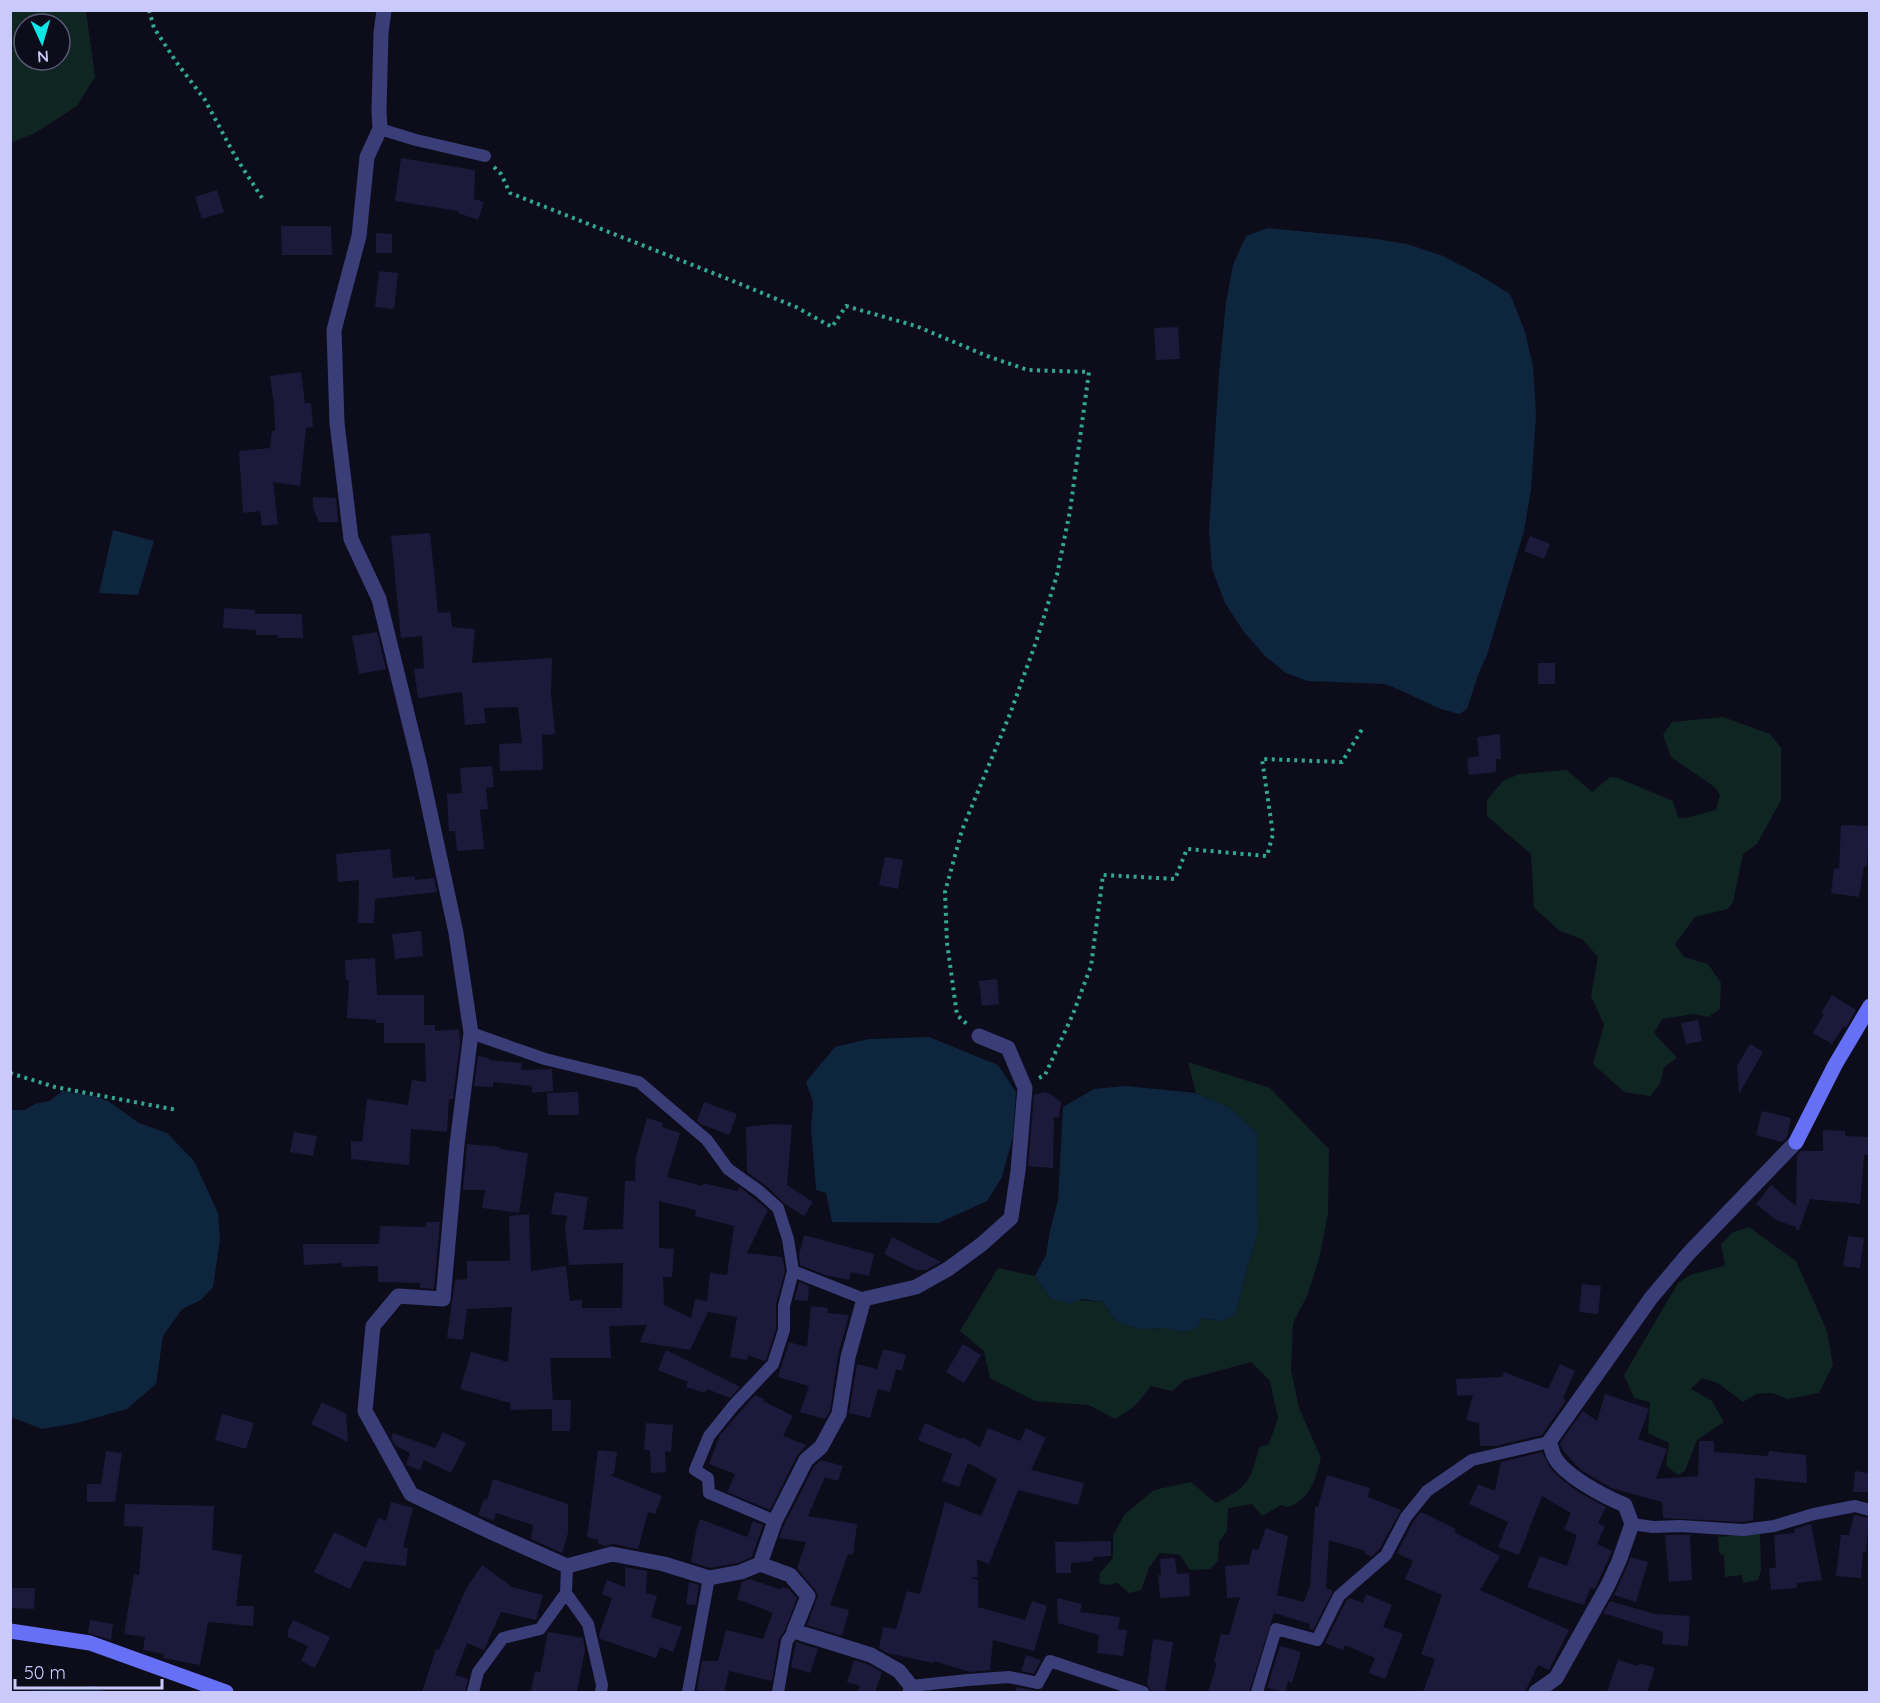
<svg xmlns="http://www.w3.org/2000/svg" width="1880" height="1703" font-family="Quicksand,sans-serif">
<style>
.green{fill:#0f2522;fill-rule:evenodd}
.water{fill:#0e253e}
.building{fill:#1d193b;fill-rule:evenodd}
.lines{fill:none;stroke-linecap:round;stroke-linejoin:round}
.path{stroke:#32a794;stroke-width:4;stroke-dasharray:3 4.5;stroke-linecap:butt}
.lane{stroke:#393d78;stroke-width:12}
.street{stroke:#393d78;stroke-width:15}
.secondary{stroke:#6570f7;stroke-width:15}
</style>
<rect width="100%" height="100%" fill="#0d0c1b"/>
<path class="green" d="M11,10l75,1 9,66 -18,29 -42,27 -24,10zM24,24h36v36h-36z
M1723,717l47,17 11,14v52l-24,44 -14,10 -10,48 -5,7 -33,8 -20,27 9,13 24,7 13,19 -1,26 -12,8 -14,-3 -32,5 -8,14 23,25 -13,9 -4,17 -10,12 -26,-4 -31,-28 11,-39 -13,-29 7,-39 -16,-18 -22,-8 -26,-23 -3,-54 -44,-38v-16l16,-19 16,-7 48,-4 25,22 18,-15 8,1 55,23 5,16 8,1 30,-8 4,-15 -4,-7 -45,-31 -8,-22 9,-13z
M1188,1062l82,26 59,61 -1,64 -8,42 -12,39 -15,29 -2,47 8,38 22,50c-6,22 -10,41 -33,49l-7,-2 -19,11 -10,-12 -24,4 -1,23 -8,11 -1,19 -8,8 -20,1 -10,-15 -21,-2 -10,15 -8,22 -12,3 -12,-10 -10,2 -8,-2 1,-10 13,-15v-22l11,-21 30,-25 37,-8 25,21c31,-16 35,-21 43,-56l10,-3 9,-26 -8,-37 -19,-19 -66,18 -13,11 -21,-5 -16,20 -20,13 -26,-14 -54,-4 -45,-23 -6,-27 -24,-20 38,-63 37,8 15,22 53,4 14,20 24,7 23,-1 21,4 16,-14 20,3 14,-6 23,-85 -1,-96 -27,-26 -34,-15z
M1749,1227l47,34 31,70 6,34 -14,28 -31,6 -16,-6 -16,1 -13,8 -25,-19 -16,-5 -11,11 21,12 12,21 -27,18 -12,31 -7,4 -12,-9 3,-23 -21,-10 2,-31 -16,-4 -10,-23 54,-92 14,-9 33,-8 -4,-22 12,-12z
M1760,1533l1,37 -3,10 -15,3 -1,-8 -17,2 -1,-22 -5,-2 -1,-16z"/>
<path class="water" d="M1268,228l102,10 37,6 36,12 33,17 34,21 15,38 8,34 3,49 -5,75 -7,41 -37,124 -9,20 -11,34 -8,5 -21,-6 -38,-18 -15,-6 -77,-3 -22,-8 -21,-17 -21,-24 -19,-29 -13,-34 -3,-39 10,-156 7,-72 7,-37 13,-29z
M113,530l41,11 -16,54 -39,-2z
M929,1037l69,28 18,27 -3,44 -11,41 -15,24 -48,22 -107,-1 -6,-29 -10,-3 -5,-62 2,-26 -7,-20 29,-35 34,-8z
M1125,1086l71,7 34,15 27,25 1,97 -23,85 -14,6 -19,-3 -5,10 -13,4 -20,-4 -23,1 -24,-7 -14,-20 -21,-3 -11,5 -21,-6 -15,-22 11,-21 4,-24 8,-31 5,-93 31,-18z
M62,1091l32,5 14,5 31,22 28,10 27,28 24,52 2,27 -7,47 -12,13 -19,9 -19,27 -7,48 -29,25 -50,14 -35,6 -31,-12v-307h14l10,-6 15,-3z
M95,1686l11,6h-95z"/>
<path class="building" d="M401,158l74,12 -1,29 10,3 -6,18 -20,-7 1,-2 -64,-10z
M217,190l7,22 -22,7 -7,-22z
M281,226h50l1,29h-50z
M376,233l16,1v19h-16z
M379,271l19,2 -4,36 -19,-2z
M1178,327l2,32 -24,1 -2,-32z
M301,372l4,31h6l2,24 -7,1 -6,58 -27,-4 5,42 -16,2 -2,-15 -17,2 -4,-62 31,-3 2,-17h3l-1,-26 -4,-29z
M313,497l23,1 2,24h-19l-6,-14z
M430,533l8,80 12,-1 2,15 23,2 -3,34 80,-5 -1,36 4,40 -13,1 1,35 -43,1 -1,-27 23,-1 -4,-36 -34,1 2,15 -21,2 -3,-33 -44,6 -4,-29 10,-1 -2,-32 -21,2 -10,-102z
M1530,536l20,8 -6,15 -20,-8z
M224,608l31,2v4h47l1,24h-25v-3h-22v-5l-33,-2z
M377,632l9,37 -27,5 -7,-38z
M1538,663h17v21h-17z
M1500,734l1,25h-5v13l-27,3 -2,-17 12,-2 -2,-19z
M492,766l2,21 -8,1 2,21 -8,1 4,39 -27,2 -2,-20h-6l-2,-37 15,-1 -2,-25z
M1841,825l28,1 -2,40h-3l-5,31 -28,-4 3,-25 5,1z
M390,849l3,29 22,-2v4l19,-2 3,14 -62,7 -1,24h-16l1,-43 -21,2 -2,-28z
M885,857l18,3 -5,29 -19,-4z
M421,931l2,25 -28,3 -3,-25z
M375,958l2,37h47v30h11v6l24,-2 1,14 -7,56h-4l-2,33 -36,-3 -2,36 -58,-6v-18l11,1 5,-43 41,6 4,-25 14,2 -1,-39h-41v-20h-8v-3l-29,-2 2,-38h-3l-1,-20z
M997,979l2,25 -17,2 -3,-25z
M1832,995l24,15 -10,18 -3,-1 -11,17 -19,-11 11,-19 -3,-1z
M1698,1020l4,21 -16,3 -5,-21z
M1750,1044l13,8 -24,42 -2,-28z
M478,1056l11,2v2l33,3 -1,7 31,-1 1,22 -21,2v-7l-39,-4v5l-19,-1z
M578,1092l1,23h-31l-1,-22z
M1043,1092l7,2 11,8 -2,16 -5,-1 -1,51 -25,-2 6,-71z
M704,1102l33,12 -8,21 -28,-11 -4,-3z
M1762,1111l29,7 -4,19 -5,5 -26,-7z
M647,1118l16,5 -1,4 18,6 -13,44 36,9v-3l34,8 3,-4 28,23 -21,43 35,4 3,14 -9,33v25l-10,31 -2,1 -16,-6 -1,5 -17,-3 7,-40 -29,-5 -18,38 -50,-8 7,-17 -38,1 2,32h-61l3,44v-2h18l-1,31h-18v-22l-41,1 -1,-7 -50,-14 11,-37 37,10 4,-55 -45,2 -4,31 -16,-2 8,-58 12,-1v-18h43l-1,-45 20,-2 2,57 35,-5 4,35 12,-1v8h40l1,-45 -54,2 -4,-39 2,-10 -16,-2 4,-22 33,5 -5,33 40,-1 2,-48h10l1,-24zM659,1201l37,9 -1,6 39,10 -7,49 -17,-2 -3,28 -12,-2 -4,19 -27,-13 -1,-28h9l2,-28 -15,-1z
M774,1124l18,1 -5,60 26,17 -9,14 -19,-12 -20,-19 -18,-13 -1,-45z
M1823,1130l22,1v5l24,1v18h-5l-4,49 -50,-5 -11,31h-3v-3l-20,-7 -20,-16 15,-19 25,21 1,-51 4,-4h22z
M294,1132l23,4 -4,20 -23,-4z
M467,1144l33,3v2l28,4 -9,60 -37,-5 3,-18h-22z
M426,1222h14l-6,67 -14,-1v-5l-42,-1v-16l-36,1v-4l-38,2 -1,-21h76l1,-18 46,1z
M804,1235l70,19 -5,22 -18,-4 -2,8 -24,-5 -25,-10 -1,-10z
M1848,1236l16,2 -4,30 -17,-2z
M892,1237l49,25 -15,8h-10l-32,-16z
M799,1282l10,4 -1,15 -14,-1z
M1582,1284l19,2 -3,28 -19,-2z
M811,1306l17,2 -1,5 22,2 -11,40 -8,56 -5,8 -25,-7 9,-26 -31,-9 11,-35 18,5z
M963,1344l18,11 -17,28 -18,-11z
M883,1349l23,6 -4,16 -6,-2 -6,23 -12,-3 -8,29 -21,-5 8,-49 20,5z
M666,1350l74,37 -10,11 -23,-9 -2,4 -19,-6 2,-5 -30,-12z
M1560,1364l15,7 -12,27 3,2 -24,35 -46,11h-16l-1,-23 -13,-3 7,-25 -16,1 -1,-17 46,-2 2,-5 44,17z
M1605,1394l44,15 -11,30 29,10 -11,30 42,-3 1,-35h15v11l54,4 1,-5 37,4 1,28 -52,-5 -2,42 -10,2 -80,-4 -1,-16 -51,-14 -30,-18 -18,-19 -3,-8 23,-32 14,10z
M755,1395l9,4 -1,2 30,15 -10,20 23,9 -9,11 -27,54 -43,-18 8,-18 -26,-10 11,-29z
M322,1402l24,12 2,28 -37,-18z
M222,1414l32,9 -8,26 -31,-9z
M646,1423l27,2 -2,27 -6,-1 1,21 -15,1 -1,-23h-6z
M925,1423l36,16 1,-2 18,10 8,-19 32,13 6,-13 20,10 -15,32 53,13 -6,22 -60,-15 -29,74 -12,-5 1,18 -8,1 8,2v27l47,13 7,-19 15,5 -13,45 -41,-11 -3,30 -20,2 -36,-11 -1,2 -46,-10 -8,-5 4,-21 13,2 11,-38 13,3 25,-92 36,14 16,-37 -29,-16 -9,24 -17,-6 10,-27 -34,-14z
M443,1432l23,11 -15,30 -27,-13 -4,10 -14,-5 4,-12 -15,-8 -4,-7 2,-5 42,15z
M598,1450l19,2 -3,22 -4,1 52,21 -7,18 -7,-2 -10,37 -24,-5 -9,2 -8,-3 2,-3 -12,-3z
M106,1451l16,2 -7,49h-28v-18h14z
M1542,1452l9,17 9,9 20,15 26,14 -8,16 7,3 -8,18 15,7 -17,38 -5,-1 -6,17 -57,-18 13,-31 27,10 10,-31 -13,-6 7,-16 -29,-17 -23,59 -21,-8 10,-25 -39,-18 9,-20 17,7 6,-29z
M821,1460l22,6 -5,15 -13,-4 -17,39 49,8 -4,31 -5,-1 -18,51 19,5 -7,26 -35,-11 11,-30 -3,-5 -18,-22 9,-26 -27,-4 5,-13 30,-59z
M1855,1471l14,2v19h-16z
M1327,1475l43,13 -2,9 33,13 -22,40 -8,7 -6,-4v-2l-36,-11 -3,48 7,3 -20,39 -4,-1 1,-5 -36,-11 -25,79h-41l9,-29 -3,-1 7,-28 8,1 11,-38 -13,1 -2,-32 24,-2 3,-15 6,1 8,-22 22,8 -11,59 27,7 6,-17 5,-78h3z
M493,1479l75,25v29l-6,20 -31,-14 2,-14 -37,-12 -2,8 -16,-6 6,-16 3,1z
M391,1502l22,6 -10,39 5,1 -2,18 -42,-5 -14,28 -36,-17 20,-40 32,16 12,-30 8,3z
M125,1504l89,2 -2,44 30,5 -6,51h18l-1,20 -45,-4 -8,43 -37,-7 1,-4 -21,-4 2,-13 -21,-3 10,-60 5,1 4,-48 -19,-1z
M1421,1512l35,17 -2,3 46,24 -20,34 89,40 -20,40 -11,-5 -13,27h-102l12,-33 -14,-5 21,-59 -37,-16 8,-18 -16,-8 16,-31z
M1854,1515l15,3 -3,34h-3l-2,26 -25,-2 5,-41h8z
M700,1519l47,18 6,-16 10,4 -11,32 -14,6 -28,5 -19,-6 5,-31z
M1811,1524l11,56 -25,3v5l-26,2 -2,-22h7l-2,-33 21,-2 -1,-4z
M1665,1535h25l2,45 -23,2z
M1111,1541v15l-18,1v4l-22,2v10h-15l-1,-31z
M1631,1557l17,5 -12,40 -22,-7z
M1175,1558l2,16 12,-1 1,23 -30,2 -2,-23h3l-1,-16z
M482,1565l30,22 31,8 -7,25 -35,-8 -17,38 -17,-7 -12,32 13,4 -3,13h-43l14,-43 3,1 27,-61z
M625,1567l22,4 -1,22 11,3 -6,21 31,10 -9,25 -13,-5 -4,11 -56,-19 -1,-4 13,-37 -10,-4 5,-14 18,7z
M750,1579l31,11 1,-3 7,2 8,9 -12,32 -6,9 -7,42 -43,-10 -5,21 -27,-2 5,-29h16l8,-31 37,9 10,-26 -36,-14 5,-17z
M689,1582l10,3 -3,20 -10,-1z
M10,1588h25l-1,21 -24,-1z
M1366,1594l26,11 -9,22 20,7 -18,45 -16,-6 6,-15 -30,-13 -2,5 -18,-7 21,-42 4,-3 13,5z
M1057,1598l25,6 -2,8 40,5 -2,12 9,1 -4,26 -26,-3 2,-18 -41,-12z
M1610,1601l45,13 35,2 -2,30 -26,-2 1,-12 -60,-19z
M90,1620l23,4 -2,16 -23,-7z
M293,1620l37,17 -15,31 -14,-7 7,-15 -20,-9v-7z
M548,1632l35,6 2,12 -8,42h-46l4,-21 5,1z
M1153,1639l20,3 -8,50 -14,-1 -4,-6z
M796,1642l22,7 -8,24 -19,-6z
M1280,1646l21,6 -9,31 -4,-2 -2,11 -19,-4z
M1026,1655l15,5 -7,14 -13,-3z
M854,1660l13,4 15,8 -7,20h-17l2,-6 -13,-4z
M1618,1660l20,6 1,-3 16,5 -8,24h-40z
M1017,1687l18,4v1h-20z"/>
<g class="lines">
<path class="path" d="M149,10l5,18 23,35 28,37 30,56 27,42
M494,167l7,7 9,19 218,86 68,28 36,20 14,-21 70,20 71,30 41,14 61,2 -19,139 -13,64 -21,67 -26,72 -48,116 -17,62 2,51 10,72 11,10
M10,1073l45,14 122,23
M1039,1078l6,-3 28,-61 18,-48 12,-91 72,4 12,-30 80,7 6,-22 -11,-75 80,3 22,-36"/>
<path class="lane" d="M380,129l36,11 69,16
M471,1033l74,26 94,23 68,58 21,29 31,22 19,17 10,31 5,32 71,28
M775,1521l-66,-28 -1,-15 -13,-8 14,-34 25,-31 39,-41 11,-34v-24l9,-35
M1632,1524l21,3 27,-1 63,4 31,-4 40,-12 41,-8 15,4
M566,1593l22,31 14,61 -1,7
M911,1686l57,-6 41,-3 29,6 12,-22 93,31
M473,1692l5,-20 25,-34 37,-9 26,-36 1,-27
M688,1692l21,-114
M778,1692l9,-51 7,-10
M1257,1692l19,-63 41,11 22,-44 47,-41 20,-38 21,-26 45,-31 77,-18"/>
<path class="street" d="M384,10l-3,23 -2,78 1,18 -13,28 -8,79 -25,94 3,93 14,116 28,60 41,167 36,167 15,100 -14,111 -14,155 -45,-3 -25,30 -8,85 46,83 82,39 74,33 45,-12 52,10 45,14 32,-6 19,-8
M910,1692l1,-6 -12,-15 -28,-16 -77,-24 14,-35 -18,-21 -30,-11 15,-43 31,-61 15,-13 18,-33 9,-57 16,-58 52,-12 32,-18 34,-25 29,-26 7,-47 7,-83 -17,-40 -29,-12
M1536,1692l20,-14 52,-93 11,-24 13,-37 -7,-19c-20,-8 -62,-30 -71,-49 -2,-4 -3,-10 -5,-14l102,-144 37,-44 108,-112"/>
<path class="secondary" d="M1796,1142l39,-77 35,-59
M10,1631l80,12 136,49"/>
</g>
<rect width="1880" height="1703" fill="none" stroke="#cac9fc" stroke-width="24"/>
<g transform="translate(42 42) rotate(176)"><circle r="28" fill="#0d0c1b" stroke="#595875" stroke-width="1.5"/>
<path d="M0-4.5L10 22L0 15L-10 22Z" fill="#0be6e6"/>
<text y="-9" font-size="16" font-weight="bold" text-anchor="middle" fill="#cac9fc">N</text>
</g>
<path d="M15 1679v9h147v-9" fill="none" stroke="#cac9fc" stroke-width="3"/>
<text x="24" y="1679" font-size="18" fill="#cac9fc" stroke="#0d0c1b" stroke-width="4.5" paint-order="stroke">50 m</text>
</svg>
